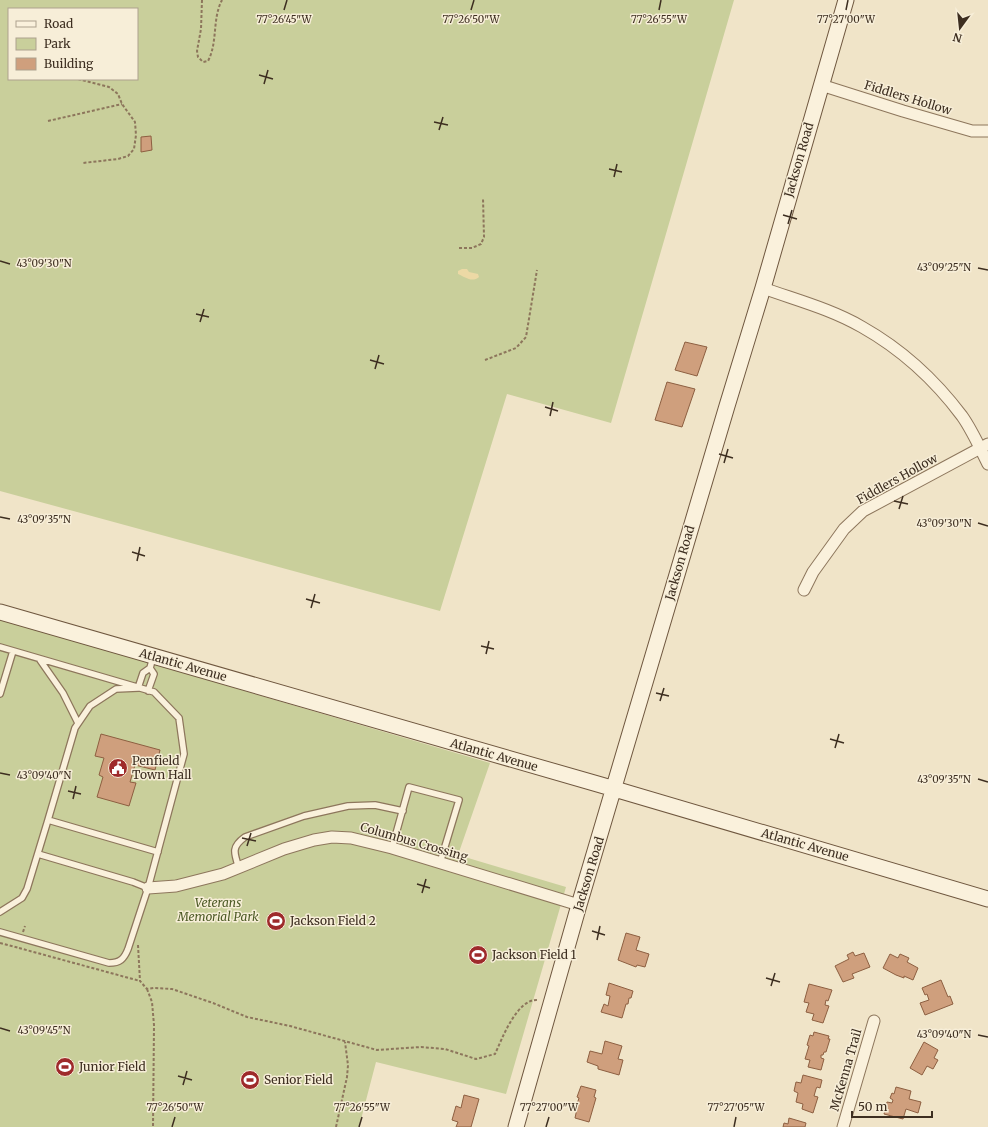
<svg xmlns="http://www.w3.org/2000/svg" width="988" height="1127" font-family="Merriweather,serif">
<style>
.green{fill:#c9cf9b;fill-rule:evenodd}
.sand{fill:#ecd9a5}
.building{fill:#cf9f7d;stroke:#8d5f41}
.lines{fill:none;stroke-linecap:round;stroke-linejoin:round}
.lane-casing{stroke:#8d765c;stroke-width:8}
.street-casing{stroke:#8d765c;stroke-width:13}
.secondary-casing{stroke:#6f573f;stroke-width:17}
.path{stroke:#8d765c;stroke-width:2;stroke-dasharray:3 2;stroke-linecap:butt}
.lane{stroke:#faf1dc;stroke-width:5.5}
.street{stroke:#faf1dc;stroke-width:11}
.secondary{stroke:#faf1dc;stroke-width:15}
.ticks{fill:none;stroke:#3d2e20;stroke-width:1.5}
.labels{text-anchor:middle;stroke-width:3;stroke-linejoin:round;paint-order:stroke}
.street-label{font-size:12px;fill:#3d2e20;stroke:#f7eed8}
.poi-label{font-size:12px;fill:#3d2e20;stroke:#f7eed8;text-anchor:start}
.park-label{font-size:12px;font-style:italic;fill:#4d5a26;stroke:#f7eed8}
.ticks-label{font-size:10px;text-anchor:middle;fill:#3d2e20;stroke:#f7eed8;stroke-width:3;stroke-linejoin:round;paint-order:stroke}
</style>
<rect width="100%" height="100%" fill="#f0e4c8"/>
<path class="green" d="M0,0h734l-123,423 -104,-29 -67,217 -440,-120zM9,9h128v70h-128z
M0,619l490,144 -32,92 108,32 -60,207 -130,-32 -17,65h-359z"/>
<path class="sand" d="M462,269h5l2,3 9,2 1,3c-7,6 -14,0 -21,-3v-3z"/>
<path class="building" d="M151,136l1,14 -11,2v-15z
M685,342l22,5 -10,29 -22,-6z
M667,382l28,7 -13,38 -27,-7z
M101,734l59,16 -5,20 -20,-5 -5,17 6,1 -7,23 -32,-9 6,-20 -4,-2 5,-17 -9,-2z
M626,933l14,4 -4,13 13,4 -4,13 -8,-2 -1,2 -18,-7z
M853,952l2,4 9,-3 6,14 -18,7 2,4 -11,4 -8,-16 14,-7 -2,-4z
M890,954l8,4 2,-4 9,4 -2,4 11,6 -5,12 -9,-4v2l-8,-3 -13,-7z
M941,980l7,17 2,-1 3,8 -28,11 -5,-12 9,-3 -2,-6 -2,1 -3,-7z
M609,983l24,8 -2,7h-2l-1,6h-2l-4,14 -21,-6 3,-8 4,2 2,-10 -4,-1z
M809,984l23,6 -4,11 -2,-1 -1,5 4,1 -6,17 -11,-3 2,-6 -8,-2 3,-9 -5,-1z
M814,1032l15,4 -1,3h2l-4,13h-2l-1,3h-2v3l3,1 -3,11 -13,-3 2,-7 -5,-1 4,-13 -2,-1 3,-10 3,1z
M605,1041l17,5 -4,13 5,1 -4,15 -21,-6v-3l-11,-4 3,-11 12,3z
M924,1042l14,8 -4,8 4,2 -5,9 -6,-3 -5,9 -12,-7z
M803,1075l19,5 -2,8 -3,-1 -1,2 -2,7 4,1 -5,16 -11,-4 1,-5 -7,-2 2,-9 -4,-2 2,-9 5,1z
M581,1086l15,4 -2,7 2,1 -7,24 -14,-4 3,-14h-1l2,-6 -2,-1z
M896,1087l15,4 -2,8 12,3 -3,11 -12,-4 -3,10 -19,-5 3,-12 5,1 1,-3 -3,-2 2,-5 2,1z
M464,1095l15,4 -8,28h-15l2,-5 -6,-2 4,-14 5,2z
M789,1118l17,5 -1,4h-22l1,-4 4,1z"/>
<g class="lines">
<g class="lane-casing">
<path id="lane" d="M0,647l154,45 25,26 5,36 -36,134 -20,61c-4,10 -8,14 -19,14l-109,-31
M153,657l-3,11 -7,5 -5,15 -22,1 -26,17 -15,22 -27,92 110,32
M40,660l23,33 15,30
M148,691l6,-17 -4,-6
M0,694l13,-43
M392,848l17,-61 50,13 -19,63
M38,854l95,28 15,6
M239,868c-5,-15 -8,-21 6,-31l59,-21 44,-10 27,-1 28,6
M0,912l22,-14 5,-9 21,-69"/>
</g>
<g class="street-casing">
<path id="street" d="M821,85l82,26 69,20h16
M763,288c33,12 68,21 99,39 39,22 73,53 100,89 10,14 18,32 26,48
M804,590l9,-18 31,-43 19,-18 125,-67
M148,888l28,-2 47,-12 61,-25 30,-9 18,-3 19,1 41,10 187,57
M843,1127l31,-106"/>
</g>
<g class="secondary-casing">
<path id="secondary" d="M0,612l601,173 387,114
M516,1127l63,-222 148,-499 36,-118 83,-288"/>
</g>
<path class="path" d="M202,0l-1,29 -4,22 1,6 5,5 5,-1c10,-19 4,-42 14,-61
M78,79l31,8 9,7 4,10 13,18 1,13 -2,14 -6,7 -10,3 -35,4
M48,121l74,-17
M459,248h13l9,-4 3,-7 -1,-39
M485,360l31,-12 10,-11 11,-67
M23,932l2,-6
M0,943l19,5
M138,945l2,36 7,8 7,-1 18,1 41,14 34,14 43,9 87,24 44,-3 24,2 31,10 19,-5c7,-15 22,-56 43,-54
M19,948l121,33
M147,989l5,13 2,23 -1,102
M336,1127l11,-50 1,-12 -3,-23"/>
<use href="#lane" class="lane"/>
<use href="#street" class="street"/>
<use href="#secondary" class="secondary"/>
</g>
<path class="ticks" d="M284,10l3,-10M471,10l3,-10M659,10l2,-10M846,10l2,-10M259,75l14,4M264,84l4,-14M434,122l14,3M439,130l4,-13M609,169l13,3M614,177l3,-13M783,215l14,4M788,224l4,-14M0,261l10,3M978,268l10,2M196,314l13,3M200,322l4,-13M370,360l14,4M375,369l4,-14M545,407l13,4M550,416l3,-14M719,454l14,4M724,463l4,-14M894,501l14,3M899,509l4,-13M0,517l10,2M978,523l10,3M132,552l13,4M137,561l3,-14M306,599l14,4M311,608l4,-14M481,646l13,3M486,654l3,-13M656,693l13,3M660,701l4,-13M830,739l14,4M835,748l4,-14M0,773l10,2M978,779l10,3M68,791l13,3M73,799l3,-13M242,838l14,3M247,846l4,-13M417,884l13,4M422,893l4,-14M592,931l13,4M597,940l3,-14M766,978l14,4M771,986l4,-13M0,1028l10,3M978,1035l10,2M178,1076l14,4M183,1085l4,-14M172,1127l3,-10M359,1127l3,-10M546,1127l3,-10M734,1127l2,-10"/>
<defs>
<g id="civic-disc" transform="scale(1)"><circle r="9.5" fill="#9e2a2b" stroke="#f7eed8"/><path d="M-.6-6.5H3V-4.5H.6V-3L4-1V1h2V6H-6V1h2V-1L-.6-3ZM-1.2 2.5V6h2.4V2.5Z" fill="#fff"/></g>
<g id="stadium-disc" transform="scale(1)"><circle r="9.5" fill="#9e2a2b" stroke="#f7eed8"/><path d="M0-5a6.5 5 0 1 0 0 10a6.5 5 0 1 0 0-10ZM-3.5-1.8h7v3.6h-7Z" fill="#fff"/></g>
</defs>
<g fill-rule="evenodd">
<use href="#civic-disc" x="118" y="768"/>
<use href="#stadium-disc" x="276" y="921"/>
<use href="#stadium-disc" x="478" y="955"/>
<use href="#stadium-disc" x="65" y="1067"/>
<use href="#stadium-disc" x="250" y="1080"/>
</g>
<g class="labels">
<g class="street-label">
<text transform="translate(908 98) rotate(17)" y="4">Fiddlers Hollow</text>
<text transform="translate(799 160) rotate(-74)" y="4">Jackson Road</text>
<text transform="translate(897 479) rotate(-29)" y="4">Fiddlers Hollow</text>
<text transform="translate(680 563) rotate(-74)" y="4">Jackson Road</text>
<text transform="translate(183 665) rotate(16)" y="4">Atlantic Avenue</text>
<text transform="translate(494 755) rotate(16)" y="4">Atlantic Avenue</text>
<text transform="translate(414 842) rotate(16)" y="4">Columbus Crossing</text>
<text transform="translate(805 845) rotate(16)" y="4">Atlantic Avenue</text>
<text transform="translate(589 874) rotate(-73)" y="4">Jackson Road</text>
<text transform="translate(846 1070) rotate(-74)" y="4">McKenna Trail</text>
</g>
<g class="poi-label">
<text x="132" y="765">Penfield<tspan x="132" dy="14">Town Hall</tspan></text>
<text x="290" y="925">Jackson Field 2</text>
<text x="492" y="959">Jackson Field 1</text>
<text x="79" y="1071">Junior Field</text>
<text x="264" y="1084">Senior Field</text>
</g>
<g class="park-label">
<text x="218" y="907">Veterans<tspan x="218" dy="14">Memorial Park</tspan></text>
</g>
</g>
<g class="ticks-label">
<text x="471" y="23">77°26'50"W</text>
<text x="659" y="23">77°26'55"W</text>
<text x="846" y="23">77°27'00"W</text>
<text x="284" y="23">77°26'45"W</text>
<text x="44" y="267">43°09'30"N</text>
<text x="944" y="271">43°09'25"N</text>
<text x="44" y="523">43°09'35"N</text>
<text x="944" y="527">43°09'30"N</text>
<text x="44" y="779">43°09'40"N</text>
<text x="944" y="783">43°09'35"N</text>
<text x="44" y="1034">43°09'45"N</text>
<text x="944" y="1038">43°09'40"N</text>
<text x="175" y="1111">77°26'50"W</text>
<text x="362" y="1111">77°26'55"W</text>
<text x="549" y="1111">77°27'00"W</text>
<text x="736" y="1111">77°27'05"W</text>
</g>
<rect x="8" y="8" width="130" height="72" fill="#f7eed8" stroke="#ada18e"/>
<rect x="16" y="21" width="20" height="6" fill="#faf1dc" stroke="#ada18e"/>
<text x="44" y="28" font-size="12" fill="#3d2e20">Road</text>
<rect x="16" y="38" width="20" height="12" fill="#c9cf9b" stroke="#ada18e"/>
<text x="44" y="48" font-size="12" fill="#3d2e20">Park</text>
<rect x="16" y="58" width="20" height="12" fill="#cf9f7d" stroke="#ada18e"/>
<text x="44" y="68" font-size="12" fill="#3d2e20">Building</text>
<g transform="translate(960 28) rotate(195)" stroke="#f7eed8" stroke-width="3" paint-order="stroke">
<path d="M0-3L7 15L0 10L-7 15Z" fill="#3d2e20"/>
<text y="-6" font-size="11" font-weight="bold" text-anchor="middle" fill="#3d2e20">N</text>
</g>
<path d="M852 1111v6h80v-6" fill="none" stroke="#3d2e20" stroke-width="2"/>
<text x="858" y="1111" font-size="12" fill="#3d2e20" stroke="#f7eed8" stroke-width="3" paint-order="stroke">50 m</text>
</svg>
